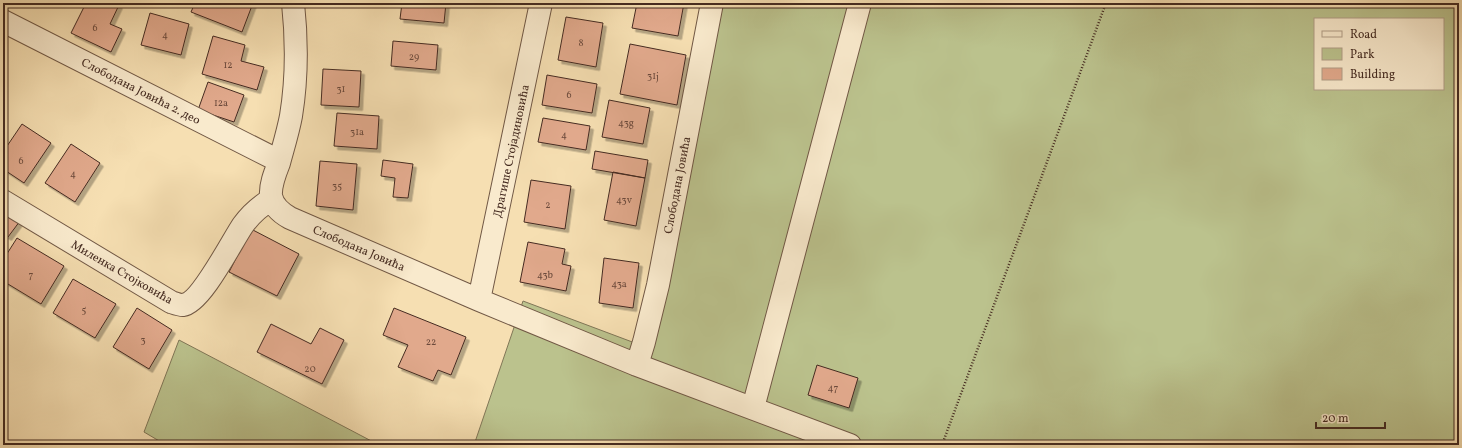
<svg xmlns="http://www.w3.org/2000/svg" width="1462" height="448" font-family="Vollkorn,serif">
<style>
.green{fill:#bbc28d;stroke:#807657;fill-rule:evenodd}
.building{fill:#e1a98c;stroke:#452b21;filter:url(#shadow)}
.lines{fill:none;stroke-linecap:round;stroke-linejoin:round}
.minor-casing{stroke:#715845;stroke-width:24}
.path{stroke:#452b21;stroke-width:2.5;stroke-dasharray:1 2;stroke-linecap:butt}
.minor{stroke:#f9eacd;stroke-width:22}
.labels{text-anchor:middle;stroke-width:3;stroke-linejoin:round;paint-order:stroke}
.number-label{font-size:10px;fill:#6c4a3c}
.street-label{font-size:12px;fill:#452b21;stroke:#f9eacd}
</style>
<defs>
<filter id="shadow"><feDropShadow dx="3.5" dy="3.5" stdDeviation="0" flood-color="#0004"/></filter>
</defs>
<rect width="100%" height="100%" fill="#f6dfb2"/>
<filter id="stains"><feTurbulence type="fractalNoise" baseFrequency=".005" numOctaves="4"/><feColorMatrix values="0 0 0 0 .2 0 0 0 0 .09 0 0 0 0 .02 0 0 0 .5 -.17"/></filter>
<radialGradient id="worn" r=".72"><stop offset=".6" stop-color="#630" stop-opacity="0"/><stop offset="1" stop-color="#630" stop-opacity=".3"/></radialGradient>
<path class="green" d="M711,3h748v442h-985l49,-144 112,42zM1315,19h128v70h-128z
M179,340l200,105h-213l-22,-13z"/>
<path class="building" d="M86,3h29l4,2 -9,19 12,5 -11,23 -40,-19z
M195,3h58l-11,29 -51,-20z
M402,3h44l-2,20 -44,-4z
M637,3h47l-6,33 -46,-8z
M150,13l39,11 -8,31 -40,-10z
M566,17l37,6 -7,44 -38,-7z
M213,36l32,9 -4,16 23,6 -7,23 -55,-16z
M393,41l45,4 -2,25 -45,-4z
M630,44l56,11 -9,50 -57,-11z
M323,69l38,2 -2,36 -38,-2z
M547,75l50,9 -5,29 -50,-8z
M208,82l36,13 -10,27 -36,-12z
M609,100l41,8 -7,36 -41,-7z
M337,113l42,3 -2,33 -43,-3z
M543,118l47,8 -4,24 -48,-8z
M22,124l29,19 -27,40 -21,-14v-17z
M71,144l29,19 -25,39 -30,-19z
M595,151l53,9 -3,18 -53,-9z
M383,160l30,4 -5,34 -15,-1 2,-19 -14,-2z
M320,161l37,3 -4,46 -37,-4z
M613,172l32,6 -9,48 -32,-6z
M531,180l40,6 -6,43 -41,-7z
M3,209l17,12 -12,16 -5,-3z
M251,229l48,25 -22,42 -48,-24z
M17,238l47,28 -23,38 -38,-23v-21z
M528,242l37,7 -3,15 9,2 -5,25 -46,-9z
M604,258l35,5 -6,45 -34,-5z
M73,279l43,25 -21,34 -42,-25z
M137,308l35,22 -23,39 -36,-22z
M394,308l72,29 -15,38 -13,-5 -5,11 -35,-14 10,-22 -25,-10z
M271,324l40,20 9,-16 24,12 -22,44 -65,-32z
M817,365l41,13 -9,30 -41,-13z"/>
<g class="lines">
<g class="minor-casing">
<path id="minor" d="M293,3c4,37 4,76 -2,113 -3,16 -8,32 -12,47 -4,10 -9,22 -8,33 2,10 10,17 19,22l189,82 158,65 213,80
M3,21l276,140
M3,201l168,101c3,1 8,3 12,3 18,-2 49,-64 60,-80 8,-11 17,-19 29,-26
M479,300l62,-297
M637,365l7,-23 14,-57 54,-282
M753,408l107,-405"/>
</g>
<path class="path" d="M942,445l164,-442"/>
<use href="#minor" class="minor"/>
</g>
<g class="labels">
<g class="number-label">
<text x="95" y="31">6</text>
<text x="165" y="38">4</text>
<text x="581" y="46">8</text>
<text x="414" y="60">29</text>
<text x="228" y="68">12</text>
<text x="653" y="79">31j</text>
<text x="341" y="92">31</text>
<text x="569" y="98">6</text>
<text x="221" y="106">12a</text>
<text x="626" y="126">43g</text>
<text x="357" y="135">31a</text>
<text x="564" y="138">4</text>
<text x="21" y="164">6</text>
<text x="73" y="177">4</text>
<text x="337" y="189">35</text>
<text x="624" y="203">43v</text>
<text x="548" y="208">2</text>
<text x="31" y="278">7</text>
<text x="545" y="278">43b</text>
<text x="619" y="287">43a</text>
<text x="84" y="313">5</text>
<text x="143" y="343">3</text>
<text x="431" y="345">22</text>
<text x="310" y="372">20</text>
<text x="833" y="391">47</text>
</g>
<g class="street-label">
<text transform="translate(141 91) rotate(27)" y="4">Слободана Јовића 2. део</text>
<text transform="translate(511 151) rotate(-78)" y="4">Драгише Стојадиновића</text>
<text transform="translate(677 185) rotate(-79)" y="4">Слободана Јовића</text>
<text transform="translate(359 248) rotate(23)" y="4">Слободана Јовића</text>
<text transform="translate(122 272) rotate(30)" y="4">Миленка Стојковића</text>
</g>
</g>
<rect width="1462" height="448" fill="none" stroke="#f6dfb2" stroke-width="16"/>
<rect x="4" y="4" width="1454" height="440" fill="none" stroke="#452b21" stroke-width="2"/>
<rect x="8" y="8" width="1446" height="432" fill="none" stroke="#452b21"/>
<rect x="1314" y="18" width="130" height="72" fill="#f9eacd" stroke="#b19e88"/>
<rect x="1322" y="31" width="20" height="6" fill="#f9eacd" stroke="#b19e88"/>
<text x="1350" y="38" font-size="12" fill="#452b21">Road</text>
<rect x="1322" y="48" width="20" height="12" fill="#bbc28d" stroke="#b19e88"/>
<text x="1350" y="58" font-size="12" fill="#452b21">Park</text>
<rect x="1322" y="68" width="20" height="12" fill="#e1a98c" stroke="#b19e88"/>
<text x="1350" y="78" font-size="12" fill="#452b21">Building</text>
<path d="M1316 422v6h69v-6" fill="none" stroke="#452b21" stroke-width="2"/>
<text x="1322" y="422" font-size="12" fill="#452b21" stroke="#f9eacd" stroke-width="3" paint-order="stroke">20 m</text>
<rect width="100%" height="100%" filter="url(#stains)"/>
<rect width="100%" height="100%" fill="url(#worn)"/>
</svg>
